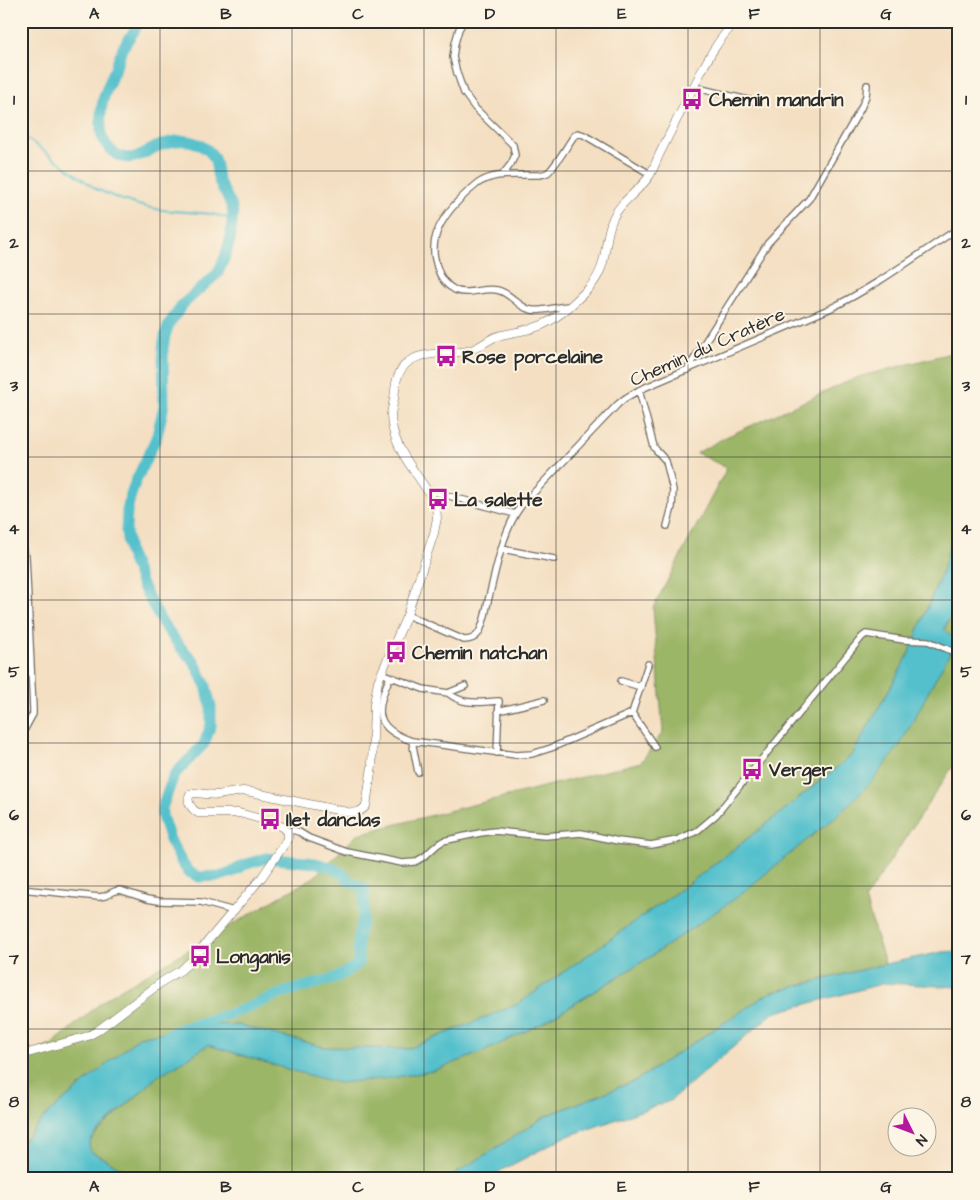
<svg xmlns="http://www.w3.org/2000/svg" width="980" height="1200" font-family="'Architects Daughter',sans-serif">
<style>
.forest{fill:#9cb668;stroke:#64704a}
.water{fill:#53c0cc;stroke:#3f767c}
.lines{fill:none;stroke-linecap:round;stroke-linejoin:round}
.stream{stroke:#53c0cc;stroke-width:2}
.river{stroke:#53c0cc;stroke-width:11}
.minor-casing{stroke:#716a60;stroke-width:8}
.tertiary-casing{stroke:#716a60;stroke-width:9}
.minor{stroke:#fff;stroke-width:5.5}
.tertiary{stroke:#fff;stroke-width:8}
.grid{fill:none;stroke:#2b2b2b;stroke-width:1;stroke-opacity:0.55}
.labels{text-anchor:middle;stroke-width:4;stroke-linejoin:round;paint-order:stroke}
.poi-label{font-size:19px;font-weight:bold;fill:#2b2b2b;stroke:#fcf5e5;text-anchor:start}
.street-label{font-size:19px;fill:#2b2b2b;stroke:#fcf5e5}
.neatline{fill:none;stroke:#2b2b2b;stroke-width:2}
.grid-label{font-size:16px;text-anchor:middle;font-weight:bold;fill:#2b2b2b}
</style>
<rect width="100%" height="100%" fill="#fcf5e5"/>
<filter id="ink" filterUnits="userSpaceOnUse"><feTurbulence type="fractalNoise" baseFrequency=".02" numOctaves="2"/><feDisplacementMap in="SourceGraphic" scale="10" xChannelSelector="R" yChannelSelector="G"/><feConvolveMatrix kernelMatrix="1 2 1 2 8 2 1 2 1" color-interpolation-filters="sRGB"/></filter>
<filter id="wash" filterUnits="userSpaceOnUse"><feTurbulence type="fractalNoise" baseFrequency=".0096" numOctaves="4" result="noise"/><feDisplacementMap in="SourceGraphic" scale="20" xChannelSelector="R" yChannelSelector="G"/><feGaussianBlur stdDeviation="1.12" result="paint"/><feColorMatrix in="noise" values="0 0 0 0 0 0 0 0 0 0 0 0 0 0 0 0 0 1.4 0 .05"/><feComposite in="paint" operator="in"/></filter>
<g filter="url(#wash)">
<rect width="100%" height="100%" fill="#f4dfc2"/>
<path class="forest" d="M959,351v168l-5,11 -11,39 -36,89 -55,97 -74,60 -87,67 -173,122 -110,45 -84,-2 -85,-22 -36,-1 -64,13 -94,79 -20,23 -4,2v-84l30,-12 58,-49 205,-119 44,-43 283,-72 22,-30 -10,-124 74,-140 -30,-15 27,-15 134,-61z
M959,599v158l-94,142 20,65 -116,29 -132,87 -91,36 -99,63h-306l-51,-28c-2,-6 1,-11 5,-16l64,-60 26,-15 23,-15 89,27 136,-1 52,-20 58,-28 107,-66 86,-60 105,-85 32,-32z"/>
<path class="water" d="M959,519v80l-15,30 12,12 -56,104 -27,35 -32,32 -105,86 -86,59 -107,66 -58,28 -52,20 -41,7 -53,5 -42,-11 -89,-27 -23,15 -26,15 -64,59c-4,6 -7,11 -5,17l51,28h-48l-11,-7 -28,2 -11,5h-22v-38l5,-2 19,-23 94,-79 64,-13 36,1 85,22 84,2 110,-45 173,-122 87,-67 74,-60 55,-97 36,-89 11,-39z
M959,951v36l-74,-4 -112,30 -103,88 -105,36 -80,42h-38l99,-63 91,-36 132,-87 116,-29 57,-12z"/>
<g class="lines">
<path class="stream" d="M21,134l75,55 21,9 21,7 23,5 51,4 20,5"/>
<path class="river" d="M138,21c-2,11 -10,17 -15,27 -3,6 -5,14 -8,21 -9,21 -16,35 -14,58 0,4 0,9 2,12 2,4 6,9 9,12 15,13 27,5 42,-3 13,-6 31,-11 44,-4 6,3 12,7 15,12 4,7 3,15 5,22 3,12 14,22 15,35l-3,27 -5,17 -7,16 -35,31 -14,20 -4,12 -2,12 1,57 -7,31 -22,47 -5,15 -3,13 -1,20 3,21 13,33 19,36 20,27 13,13 12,25 5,20v19l-7,19 -30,31 -12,33v8l8,24 12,23 7,9 10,5 21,-1 12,-4 12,-7 22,-7 49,5 16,4 13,8 5,6 16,8 -2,29 -5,19v27l-17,11 -9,4 -47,13 -52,21 -54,16 -12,6"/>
</g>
</g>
<g filter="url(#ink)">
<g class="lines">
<g class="minor-casing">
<path id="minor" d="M464,21l-5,8 -4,14 -2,14 4,16 7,20 11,15 38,37 2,10 -4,9 -9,11
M693,87l59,14
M570,306c-12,0 -28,6 -38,4 -14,-2 -20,-17 -35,-20 -14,-3 -29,6 -42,0 -10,-5 -15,-13 -18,-23 -1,-5 -3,-10 -3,-15 -2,-28 23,-52 43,-68 16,-11 33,-9 51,-9 7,0 13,1 19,-2 7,-4 21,-29 27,-37l4,-3 6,2 66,39
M687,370l81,-127 41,-44 52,-91 5,-12 1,-11
M639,390l15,57 3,4 9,10 7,29 -1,17 -5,19
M429,492l2,-1 84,23
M21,549l3,3 2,4 7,153v5l-12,22
M502,549l52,10
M407,615l57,25c6,0 10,-1 14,-6 6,-9 8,-23 10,-33 8,-30 14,-70 33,-95l97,-102 6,-5 15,-9 190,-81c46,-22 87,-53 130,-81
M386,675l37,14 25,4 17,-7
M390,677c-15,33 -17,51 22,64l104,14 16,-1 19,-6 81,-35 23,34
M621,681l20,6
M448,693c17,13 30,9 51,8l-2,52
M498,711l46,-11
M632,713l16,-49
M412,741l6,31
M288,832l4,-2 7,2 10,6 38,14 55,11 13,-1 10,-6 12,-11 6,-4 37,-8 15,-2 50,5 36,-3 37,8 33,4 26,-5 20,-9 19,-16 146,-178 4,-3 38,6 24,1 31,13
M21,889l78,8 6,-1 10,-5 5,-1 27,9 12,2 42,1 33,9
M21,1043l3,2 3,8"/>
</g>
<g class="tertiary-casing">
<path id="tertiary" d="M21,1055l67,-19 9,-5 66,-50 18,-11 10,-9 71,-84 26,-38v-7l-5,-5 -15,-6 -29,-8h-41c-7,-4 -12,-12 -8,-19l5,-1 22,2 26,-4 8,1 96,20c8,1 13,1 19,-6l6,-40 2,-62 4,-23 29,-66 27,-82 3,-15 -1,-11 -3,-7c-15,-27 -42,-52 -42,-86 1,-5 2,-10 3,-15 1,-7 1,-16 4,-23 11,-30 49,-19 73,-26 10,-3 17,-11 27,-14 15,-4 30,-5 44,-11 18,-8 33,-23 47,-37 21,-23 13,-45 24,-70 8,-18 27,-27 37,-43 4,-7 7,-16 11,-24 10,-20 20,-40 31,-61 12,-24 24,-50 45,-69"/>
</g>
<use href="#minor" class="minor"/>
<use href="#tertiary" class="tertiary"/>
</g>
</g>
<path class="grid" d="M160,21v1158M292,21v1158M424,21v1158M556,21v1158M688,21v1158M820,21v1158M21,171h938M21,314h938M21,457h938M21,600h938M21,743h938M21,886h938M21,1029h938"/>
<defs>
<g id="bus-bare" transform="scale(1.725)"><path d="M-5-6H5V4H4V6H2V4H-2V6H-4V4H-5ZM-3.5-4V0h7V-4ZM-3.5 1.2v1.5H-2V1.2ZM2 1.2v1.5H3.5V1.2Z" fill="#b5179e" stroke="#fcf5e5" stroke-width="2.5" paint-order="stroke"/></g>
</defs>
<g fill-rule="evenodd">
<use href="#bus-bare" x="692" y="99"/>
<use href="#bus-bare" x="446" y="356"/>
<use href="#bus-bare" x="438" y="499"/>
<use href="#bus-bare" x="396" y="652"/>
<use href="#bus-bare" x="752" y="769"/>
<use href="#bus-bare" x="270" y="819"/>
<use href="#bus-bare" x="200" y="956"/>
</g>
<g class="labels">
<g class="poi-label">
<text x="709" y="106">Chemin mandrin</text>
<text x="462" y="363">Rose porcelaine</text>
<text x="454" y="506">La salette</text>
<text x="412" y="659">Chemin natchan</text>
<text x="769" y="776">Verger</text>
<text x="286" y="826">Ilet danclas</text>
<text x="216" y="963">Longanis</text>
</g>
<g class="street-label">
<text transform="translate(707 346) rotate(-24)" y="7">Chemin du Cratère</text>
</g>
</g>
<rect width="980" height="1200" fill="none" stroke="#fcf5e5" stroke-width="55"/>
<g transform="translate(912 1132) rotate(132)"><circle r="24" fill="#fcf5e5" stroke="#a8a49b"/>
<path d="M0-4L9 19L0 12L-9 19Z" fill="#b5179e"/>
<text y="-8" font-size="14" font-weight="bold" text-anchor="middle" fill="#2b2b2b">N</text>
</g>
<rect x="28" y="28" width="924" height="1144" class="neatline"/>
<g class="grid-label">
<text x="94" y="19">A</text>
<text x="226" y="19">B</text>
<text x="358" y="19">C</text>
<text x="490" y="19">D</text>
<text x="622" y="19">E</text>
<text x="754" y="19">F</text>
<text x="886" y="19">G</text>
<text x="14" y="105">1</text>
<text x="966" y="105">1</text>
<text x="14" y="248">2</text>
<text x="966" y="248">2</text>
<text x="14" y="391">3</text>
<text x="966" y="391">3</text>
<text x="14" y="534">4</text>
<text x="966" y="534">4</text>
<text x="14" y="677">5</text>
<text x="966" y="677">5</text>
<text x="14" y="820">6</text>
<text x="966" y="820">6</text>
<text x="14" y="964">7</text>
<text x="966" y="964">7</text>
<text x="14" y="1107">8</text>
<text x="966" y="1107">8</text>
<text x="94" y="1192">A</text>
<text x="226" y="1192">B</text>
<text x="358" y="1192">C</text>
<text x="490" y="1192">D</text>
<text x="622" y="1192">E</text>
<text x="754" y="1192">F</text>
<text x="886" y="1192">G</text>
</g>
</svg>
